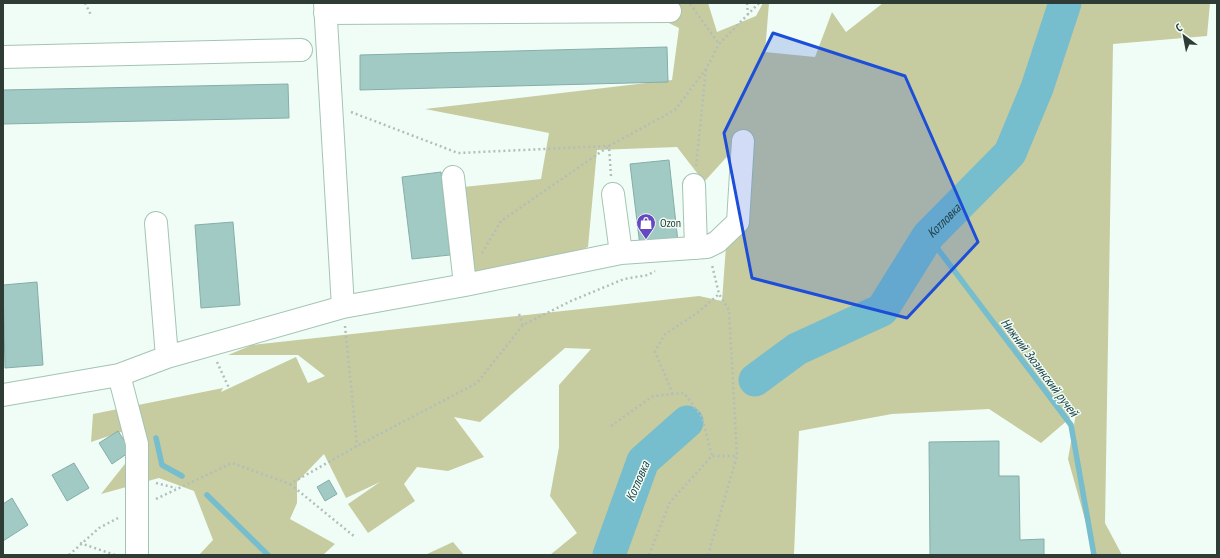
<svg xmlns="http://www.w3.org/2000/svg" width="1220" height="558" font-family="'PT Sans Narrow',sans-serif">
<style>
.green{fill:#c7cba0}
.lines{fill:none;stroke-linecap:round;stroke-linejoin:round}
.stream{stroke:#76bdcd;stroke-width:5.5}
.river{stroke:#76bdcd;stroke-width:33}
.building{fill:#a1cac5;stroke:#86ada9}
.minor-casing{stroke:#a3c4b2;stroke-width:24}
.path{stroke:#b2bfb8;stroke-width:2.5;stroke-dasharray:2 3;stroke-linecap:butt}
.minor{stroke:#fff;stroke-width:22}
.marked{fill:#1d4ed8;fill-opacity:0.2;stroke:#1d4ed8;stroke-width:3;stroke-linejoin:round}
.labels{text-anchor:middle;stroke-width:3;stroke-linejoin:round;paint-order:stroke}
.poi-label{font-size:12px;fill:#2f3c35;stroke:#f0fdf6;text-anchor:start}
.water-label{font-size:13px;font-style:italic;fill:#1e4047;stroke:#f0fdf6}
</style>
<rect width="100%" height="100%" fill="#f0fdf6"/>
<path class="green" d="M667,3h41l9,29 39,-16 7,-13h6l-4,49 50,5 17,-45 14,20 37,-29h327l-3,33 -94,8 -8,479 17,32h-27l-27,-96 8,-46 -35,30 -52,-34 -97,5 -93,17 -5,124h-244l27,-22 -27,-37 9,-49v-62l32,-36 -26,-1 -85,74 -26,-5 30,40 -36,14 -31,-4 -13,17 11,17 -47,32 -20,-29 32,-22 -34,16 -22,-44 -27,28v21l-7,16 45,25 -12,11h-124l14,-15 -19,-49 -35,-13 -58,16 43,-54 -20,-9 -33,11 2,-28 130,-26 -2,4 75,-35 12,26 17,-7 -27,-21h-70l24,-10 447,-49 23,5 11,-151 -29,32 -27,-35 -80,3 -9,97 -129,49 4,-109 78,-8 8,-46 -124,-24 247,-29 7,-52 -43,-21z
M453,542l11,13h-39z"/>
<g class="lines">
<path class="stream" d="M928,236l143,189 23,130
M156,438l6,27 20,11
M207,495l61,60"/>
<g class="river">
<path id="s1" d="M755,380l42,-31 85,-39 46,-74 82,-83 27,-65 28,-85"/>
<path d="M609,555l34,-94 44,-39"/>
</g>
</g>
<path class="building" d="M667,47l1,35 -308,8v-35z
M288,84l1,34 -286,6v-34z
M669,160l9,82 -38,4 -10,-82z
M441,172l9,83 -38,4 -10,-82z
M233,222l7,83 -39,3 -6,-83z
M37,282l6,83 -38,3 -2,-83z
M118,431l13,20 -19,13 -13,-21z
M999,441v35h20l1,64 24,-1v16h-114l-1,-113z
M74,463l15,25 -22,13 -15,-26z
M329,480l8,14 -12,7 -8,-14z
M12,498l16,27 -25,16v-37z"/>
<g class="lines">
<g class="minor-casing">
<path id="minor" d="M325,3l18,304
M325,13l345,-2
M3,57l298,-7
M453,177l12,108
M694,185l2,63
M613,194l8,59
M156,223l11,134
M119,375l18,69v111
M3,395l116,-20 48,-18 176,-50 122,-22 156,-32 86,-6 10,-5 21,-20 5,-81"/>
</g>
<path class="path" d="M85,3l6,12
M747,3l1,12
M690,4l29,40
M351,112l107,41 151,-7
M696,166l10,-97
M611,176l-2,-30 66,-36 31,-41 13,-25 40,-41
M482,253l19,-32 107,-74
M519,314l4,11
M345,326l12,120
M217,362l12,26
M673,394l-18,-42 9,-17 33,-22 22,-19
M611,426l42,-30 31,-3 18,24 10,39
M156,483l20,5
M290,484l65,53
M156,499l76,-36 58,21 67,-38 120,-63 46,-58 48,-24 53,-22 24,-4 7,-4
M80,543l35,12
M69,555l30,-27 19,-10
M649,555l21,-53 42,-46h25
M708,555l29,-99 -8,-146 -10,-16 -7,-29"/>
<use href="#minor" class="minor"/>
</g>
<path class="marked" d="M773,33l132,43 73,166 -71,76 -155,-40 -28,-145z"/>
<defs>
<g id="shop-pin" transform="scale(1)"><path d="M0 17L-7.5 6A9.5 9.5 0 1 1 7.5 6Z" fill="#6648c1" stroke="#f0fdf6"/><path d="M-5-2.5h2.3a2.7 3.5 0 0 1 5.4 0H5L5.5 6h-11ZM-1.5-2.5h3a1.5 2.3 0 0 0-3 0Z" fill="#fff"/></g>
</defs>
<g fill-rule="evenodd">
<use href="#shop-pin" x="646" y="223"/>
</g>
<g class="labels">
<g class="poi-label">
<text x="660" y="227">Ozon</text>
</g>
<g class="water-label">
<text dy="5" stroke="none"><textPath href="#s1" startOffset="255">Котловка</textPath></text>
<text transform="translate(1040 367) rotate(53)" y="5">Нижний Зюзинский ручей</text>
<text transform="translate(637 481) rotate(-67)" y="5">Котловка</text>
</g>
</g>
<rect width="1220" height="558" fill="none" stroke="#2f3c35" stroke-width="8"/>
<g transform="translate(1184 36) rotate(328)" stroke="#f0fdf6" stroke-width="3" paint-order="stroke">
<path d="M0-3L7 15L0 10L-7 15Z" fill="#2f3c35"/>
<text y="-6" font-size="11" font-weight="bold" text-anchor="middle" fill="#2f3c35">С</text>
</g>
</svg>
